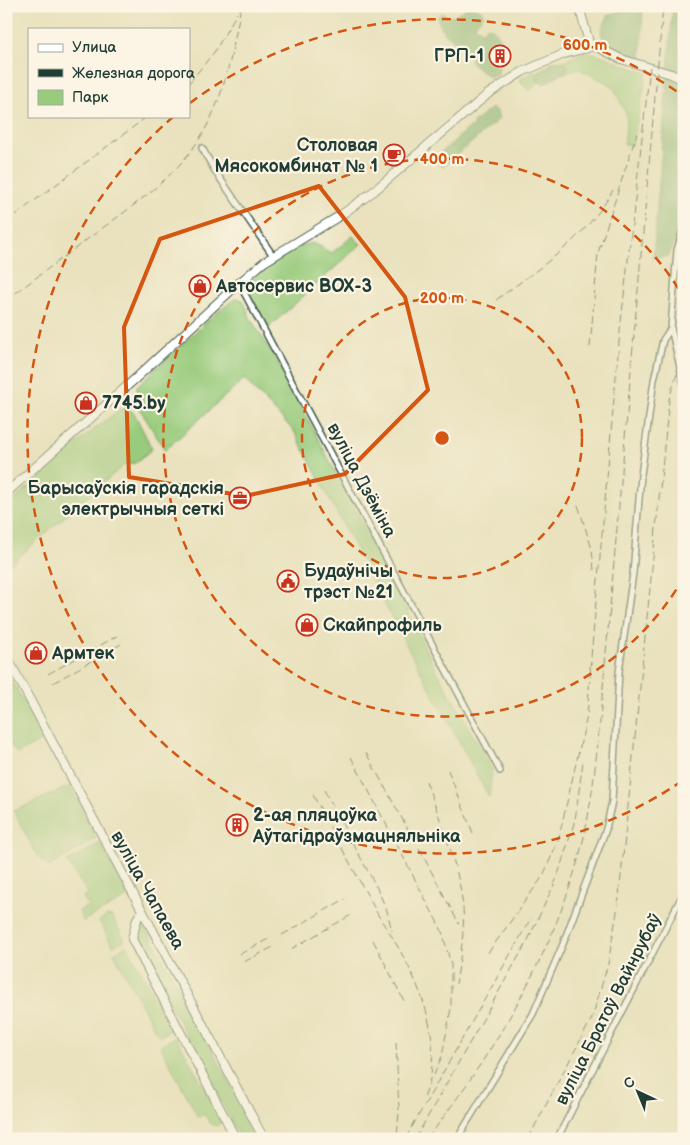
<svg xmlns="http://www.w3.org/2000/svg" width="690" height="1145" font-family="'Balsamiq Sans',sans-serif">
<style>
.green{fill:#98cb7c;stroke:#5c8458}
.forest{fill:#7aaf6c;stroke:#4c7650}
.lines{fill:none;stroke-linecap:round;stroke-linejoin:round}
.street-casing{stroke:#3d5649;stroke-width:8}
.secondary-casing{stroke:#3d5649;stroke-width:10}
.street{stroke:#fff;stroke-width:5}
.secondary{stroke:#fff;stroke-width:8}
.rail{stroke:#1f3d34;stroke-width:1;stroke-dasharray:8 4;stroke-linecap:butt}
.marked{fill:none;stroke:#d45610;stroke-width:4;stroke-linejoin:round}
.ring{fill:none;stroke:#d45610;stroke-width:2.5;stroke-dasharray:9 6}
.labels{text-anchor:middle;stroke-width:4.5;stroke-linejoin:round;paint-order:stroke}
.poi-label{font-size:18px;font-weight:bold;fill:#1f3d34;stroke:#fcf5e5;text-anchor:start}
.street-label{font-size:18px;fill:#1f3d34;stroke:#fcf5e5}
.centre{fill:#d45610;stroke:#fcf5e5;stroke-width:2.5}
.ring-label{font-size:15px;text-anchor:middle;font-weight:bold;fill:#d45610;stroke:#fcf5e5;stroke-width:4.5;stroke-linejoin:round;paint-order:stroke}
</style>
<rect width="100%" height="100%" fill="#fcf5e5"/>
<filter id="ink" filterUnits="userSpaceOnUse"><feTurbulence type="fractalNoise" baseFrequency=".02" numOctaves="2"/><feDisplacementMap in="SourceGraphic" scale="10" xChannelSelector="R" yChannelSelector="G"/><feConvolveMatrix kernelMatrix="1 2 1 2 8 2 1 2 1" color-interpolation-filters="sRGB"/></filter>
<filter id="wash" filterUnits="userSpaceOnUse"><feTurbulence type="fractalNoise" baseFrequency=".0096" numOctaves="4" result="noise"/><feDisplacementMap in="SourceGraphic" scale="20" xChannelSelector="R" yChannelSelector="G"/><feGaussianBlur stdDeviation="1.12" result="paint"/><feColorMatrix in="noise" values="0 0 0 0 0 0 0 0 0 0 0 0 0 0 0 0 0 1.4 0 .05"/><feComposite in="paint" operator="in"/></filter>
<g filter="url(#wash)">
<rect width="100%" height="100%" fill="#eae2be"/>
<path class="green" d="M586,52c19,2 41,16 61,21l-15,72 -8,-1 3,-28 -14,-30 -35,-18 -40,15 -9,8 -10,-12z
M353,236l8,8 -93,84 -23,-43c12,-11 54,-46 70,-41 6,2 11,7 17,9z
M236,298l7,2 8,20 24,37 126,239 33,70 58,103 -3,28 -95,-175 -100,-191 -50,-52 -79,71 -27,-44 -1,-20 77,-71z
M124,406l10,7 18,36 -17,14 -10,1 -119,104v-61l70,-63z
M6,679h5l3,5 29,52 -1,4 -25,14 -11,-16z
M70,786l26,52 -47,29 -12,-11 -23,-45z
M100,843l28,54 -45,24 -4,-10 9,-5 -5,-9 5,-4 -21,-31z
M107,916l5,1 13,23 -12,6 -14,-25z
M142,924h2l116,215h-19l-104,-197z
M127,946l45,83 -11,7 -5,-4 -42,-79z
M174,1038l4,2 42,77 2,4 -5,5 -6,-2 -7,-10 -6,3 -38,-72z"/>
<path class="forest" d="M470,6l11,4 3,5 -10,11 8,5 5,-5c9,2 12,9 15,18l-4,4 -11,4 3,9 9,6 -1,7 -9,3 -18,-14v-7l-29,-26 -5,-13 5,-4 10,4z
M630,6h13l-2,54 -36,-14 -4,-15 7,-15z
M673,6h11v210l-15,40 -16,2z
M556,60l8,2 4,5 -2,4 -22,13 -9,-5 8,-11 6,-2 1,-3z
M491,108l6,3 2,8 -56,48 -11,-7 37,-32h4v-5z"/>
</g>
<g filter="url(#ink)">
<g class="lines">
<g class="street-casing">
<path id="street" d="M202,148l13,23 59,86
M684,227l-7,23 -6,78 13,57
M239,283l261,488
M457,1139l76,-125 30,-70 43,-115 6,-28 7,-129 14,-99 8,-98 13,-95 9,-40 8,-12
M557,1139l127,-247"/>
</g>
<g class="secondary-casing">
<path id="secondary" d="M579,6l11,40
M6,493l129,-114 104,-96 25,-21 77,-47 33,-24 114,-97 34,-22 42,-18 31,-8 26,13 50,15 13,6
M6,655l258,484
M142,911l-5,8 -5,20 104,200"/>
</g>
<use href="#street" class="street"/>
<use href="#secondary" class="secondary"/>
<path class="rail" d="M189,83l26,-32 22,-38
M6,222l142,-106
M6,300c33,-24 65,-49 98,-73 37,-27 75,-53 99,-94 22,-38 30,-83 38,-127
M496,300c42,-31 91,-62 117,-110
M590,347l8,-94 39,-120
M578,505l14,44 2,21
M590,669l30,-338 30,-264
M48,674l69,-38
M53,683l68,-39
M366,753l45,82
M351,757l91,174 9,34v43l-9,48 -8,19
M448,770l25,63
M426,781c14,39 33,85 37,126 2,25 -3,52 -7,77
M324,790l53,98 10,23 5,20
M313,795c21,39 43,79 64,118 5,10 13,19 18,29 27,45 51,104 29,156
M419,848l40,76
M282,935l63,-36
M373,940l32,63
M291,949l62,-35
M488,953l55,-77 15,-35 29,-125 4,-54
M240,954l30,-16
M244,962l31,-16
M396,1042l3,69 -2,28
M412,1127l119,-209
M6,1131l4,8
M406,1139l8,-18
M415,1139l113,-199 29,-62 18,-58 8,-59
M427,1139c68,-89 129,-188 156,-298 9,-39 13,-80 17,-120l63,-715
M528,1139l64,-121 16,-54 10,-58 51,-507 15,-47"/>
</g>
</g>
<path d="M0 0H690V1145H0ZM319,186l86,111 23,93 -83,84 -100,22 -116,-19 -5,-150 36,-88z" fill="#eae2be" fill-opacity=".55" fill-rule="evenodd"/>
<path class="marked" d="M319,186l86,111 23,93 -83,84 -100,22 -116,-19 -5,-150 36,-88z"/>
<g class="ring">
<circle cx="442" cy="438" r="140"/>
<path d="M684 577A279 279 0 1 1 684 298"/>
<path d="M682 781A419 419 0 0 1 173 117M190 103A419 419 0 0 1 682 95"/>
</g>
<defs>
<g id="building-ring" transform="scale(1.125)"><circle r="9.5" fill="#fcf5e5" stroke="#c8321e" stroke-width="1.5"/><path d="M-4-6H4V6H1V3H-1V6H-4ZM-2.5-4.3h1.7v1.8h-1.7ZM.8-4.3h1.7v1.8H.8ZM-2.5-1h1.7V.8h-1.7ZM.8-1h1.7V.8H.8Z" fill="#c8321e"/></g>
<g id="cafe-ring" transform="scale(1.125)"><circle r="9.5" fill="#fcf5e5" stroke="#c8321e" stroke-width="1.5"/><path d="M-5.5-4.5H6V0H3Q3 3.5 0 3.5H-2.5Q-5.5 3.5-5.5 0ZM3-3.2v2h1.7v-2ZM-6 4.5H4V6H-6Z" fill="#c8321e"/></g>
<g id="shop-ring" transform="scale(1.125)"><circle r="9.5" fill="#fcf5e5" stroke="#c8321e" stroke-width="1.5"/><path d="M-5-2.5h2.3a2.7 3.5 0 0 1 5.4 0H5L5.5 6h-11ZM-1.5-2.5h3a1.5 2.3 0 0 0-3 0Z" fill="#c8321e"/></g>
<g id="office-ring" transform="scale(1.125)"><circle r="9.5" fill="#fcf5e5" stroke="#c8321e" stroke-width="1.5"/><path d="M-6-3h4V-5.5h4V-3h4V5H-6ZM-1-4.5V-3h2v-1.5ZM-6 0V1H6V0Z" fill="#c8321e"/></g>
<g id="civic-ring" transform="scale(1.125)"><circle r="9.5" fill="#fcf5e5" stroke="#c8321e" stroke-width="1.5"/><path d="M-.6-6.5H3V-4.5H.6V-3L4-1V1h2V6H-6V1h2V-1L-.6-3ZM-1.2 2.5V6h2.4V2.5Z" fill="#c8321e"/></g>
</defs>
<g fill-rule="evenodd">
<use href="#building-ring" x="500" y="56"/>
<use href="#cafe-ring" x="394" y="155"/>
<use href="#shop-ring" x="200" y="286"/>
<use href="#shop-ring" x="86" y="403"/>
<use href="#office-ring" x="240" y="498"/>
<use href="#civic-ring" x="288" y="581"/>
<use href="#shop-ring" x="307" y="625"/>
<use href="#shop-ring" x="36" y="653"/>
<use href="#building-ring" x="237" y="825"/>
</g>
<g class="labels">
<g class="poi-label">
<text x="484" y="62" text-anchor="end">ГРП-1</text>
<text x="378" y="151" text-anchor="end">Столовая<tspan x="378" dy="21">Мясокомбинат № 1</tspan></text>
<text x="216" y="292">Автосервис BOX-3</text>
<text x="102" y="409">7745.by</text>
<text x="224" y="494" text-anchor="end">Барысаўскія гарадскія<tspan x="224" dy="21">электрычныя сеткі</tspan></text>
<text x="304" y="577">Будаўнічы<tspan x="304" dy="21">трэст №21</tspan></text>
<text x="323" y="631">Скайпрофиль</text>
<text x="52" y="659">Армтек</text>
<text x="253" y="821">2-ая пляцоўка<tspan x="253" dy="21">Аўтагідраўзмацняльніка</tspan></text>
</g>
<g class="street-label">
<text transform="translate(362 480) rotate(62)" y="6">вуліца Дзёміна</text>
<text transform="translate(148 890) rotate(61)" y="6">вуліца Чапаева</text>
<text transform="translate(608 1009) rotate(-63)" y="6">вуліца Братоў Вайнрубаў</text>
</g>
</g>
<circle cx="442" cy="438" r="8" class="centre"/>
<g class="ring-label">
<text x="585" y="50">600 m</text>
<text x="442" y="164">400 m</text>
<text x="442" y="303">200 m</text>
</g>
<rect width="690" height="1145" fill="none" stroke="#fcf5e5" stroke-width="25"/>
<rect x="28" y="28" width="162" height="90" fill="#fcf5e5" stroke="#a4ab9e"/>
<rect x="38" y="44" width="25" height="8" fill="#ffffff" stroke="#a4ab9e"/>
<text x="72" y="52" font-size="15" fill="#1f3d34">Улица</text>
<rect x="38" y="69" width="25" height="8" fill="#1f3d34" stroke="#a4ab9e"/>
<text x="72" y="78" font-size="15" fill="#1f3d34">Железная дорога</text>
<rect x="38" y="90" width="25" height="15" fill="#98cb7c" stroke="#a4ab9e"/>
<text x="72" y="102" font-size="15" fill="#1f3d34">Парк</text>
<g transform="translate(638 1092) rotate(316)" stroke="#fcf5e5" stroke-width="4" paint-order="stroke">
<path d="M0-4L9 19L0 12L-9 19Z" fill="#1f3d34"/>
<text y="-8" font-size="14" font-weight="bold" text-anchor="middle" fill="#1f3d34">С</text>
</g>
</svg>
